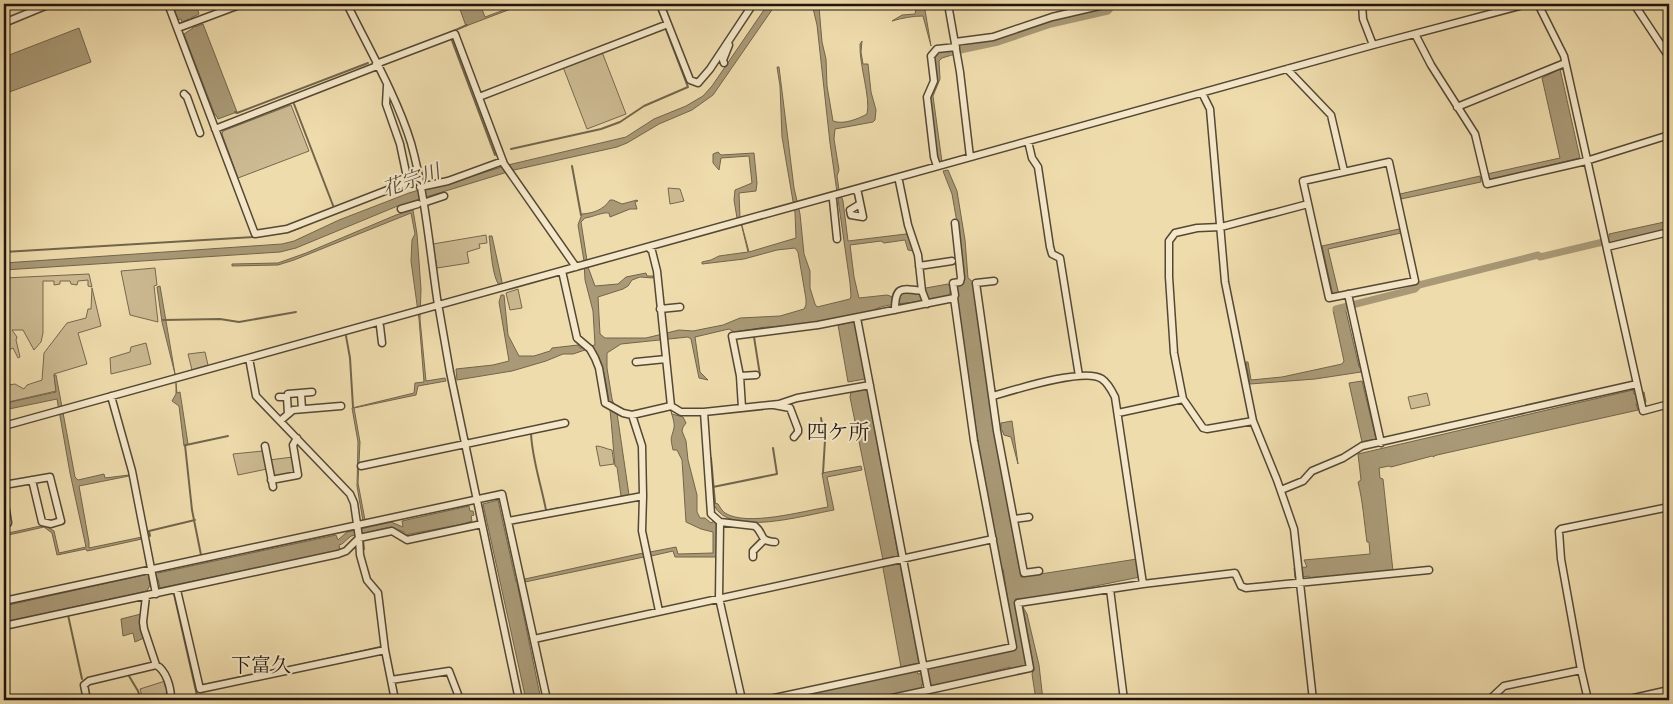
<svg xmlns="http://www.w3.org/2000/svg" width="1673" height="704" font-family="'EB Garamond','Noto Serif JP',serif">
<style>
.green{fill:#ccba92;stroke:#76684f}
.water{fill:#a99976;stroke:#72654c}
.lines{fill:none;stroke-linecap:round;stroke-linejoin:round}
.stream{stroke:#72654c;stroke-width:2}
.canal{stroke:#a99976;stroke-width:7}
.minor-casing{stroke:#544834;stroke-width:9}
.minor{stroke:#f5e8ca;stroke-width:6}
.labels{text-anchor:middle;stroke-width:4;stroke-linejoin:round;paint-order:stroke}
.water-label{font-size:20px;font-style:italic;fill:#574a36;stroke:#f5e8ca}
.neighbourhood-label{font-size:20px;fill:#20160c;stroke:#f5e8ca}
.quarter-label{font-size:21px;fill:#20160c;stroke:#f5e8ca}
</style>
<rect width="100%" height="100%" fill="#efdcad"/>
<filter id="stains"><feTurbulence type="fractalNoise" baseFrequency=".004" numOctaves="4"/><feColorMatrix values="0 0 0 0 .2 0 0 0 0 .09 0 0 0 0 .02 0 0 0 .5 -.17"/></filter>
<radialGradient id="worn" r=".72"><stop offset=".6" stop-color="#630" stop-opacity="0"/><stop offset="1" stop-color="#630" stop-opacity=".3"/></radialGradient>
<path class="green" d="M602,52l24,62 -39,15 -24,-62z
M291,105l18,46 -71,27 -16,-44 1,-3z
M668,188l12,1 4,12 -14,3z
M486,235l1,8 -8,1 1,4 -13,4 2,11 -32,5 -4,-24z
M155,268l2,17 -3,1 4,36 -28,-7 -9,-44z
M89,274l3,13 -4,-1v-6l-10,1 -1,4 -6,-1 -1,-3h-10v3l-6,1v-4h-11v52l-2,9 -7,8 -11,-20h-11l5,7 -1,3 4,17 -2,1 -5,-10 -4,2 -3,10 -2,1v-83z
M92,288l9,38 -23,7 9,31 -33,10 2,17 -52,12v-13l5,-5 6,-1 9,5 3,-4 15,-5 2,-27 23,-30 19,-5 2,-9h3z
M518,289l4,19 -12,2 -4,-17z
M146,343l5,21 -40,10 -1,-16 20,-6 1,-5z
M205,352l3,13 -16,5 -4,-16z
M1427,393l3,12 -19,4 -3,-12z
M596,446c6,0 10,3 16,4l2,14 -14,2z
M263,451l4,18 -29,6 -5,-21z
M293,457l3,16 -24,4 -3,-17z
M165,681l4,17 -3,2h-23l-3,-11z"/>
<path class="water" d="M172,4h25l-1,1 3,9 -8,4 4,9 8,-3 34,88 -19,7 -2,-4h-1l-31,-81 9,-6 -4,-9 -7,3 -1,-3 -3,1z
M458,4h22l5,13 35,-13h4l-58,22z
M768,4h8l-63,91 -21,15 -33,14 -32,19 -10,4 -103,23 -114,35 -104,43 -16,4 -276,18v-7l278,-19 12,-3 45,-21 70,-27 23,-7h9l67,-21 118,-28 28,-18 32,-13 17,-10 9,-10z
M812,4h21l-14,3 3,35 4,17 1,27 6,35c10,4 25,-2 34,-7 4,-16 -8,-49 -7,-70l2,-3 -1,11 2,12h5l3,28 5,18 -1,10 -2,2 -38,7 -1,10 5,31 -2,6 2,14 4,11 5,40 58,-7 3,2 4,15 -5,-1 -3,-10 -21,3 -3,-2 -31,4 4,32 5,21 28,-3 9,3 2,-5 50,-9 4,6 -2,1v4l-20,4 -4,-2 -3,4c-11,2 -44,3 -50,10l-75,14 -31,2 -33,5 -5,-3 -34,8 5,35 8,8 -9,-2 -8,-39 -3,-2 -67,7 -14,9v15l5,31 5,14 12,82 -8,1 -4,-29 -2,-1c-3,-26 -5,-98 -21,-117l-9,1 -12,4h-10l-17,7 -34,10 -55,9 -1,-11 37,-4 16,-4 -10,-59 2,-7h3l4,40 11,21h15l16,-5 2,-3 26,-3 2,3 15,-3 -2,-34 -8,-31 -1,-19 -6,-36 4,-11c12,-1 21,-4 28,-14h3l9,4 15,-4 1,1 -3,1 2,7h-7l-20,8 -1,-4c-7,-1 -16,4 -24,5l-4,4 7,45 7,19 23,-2 8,-7 20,-4 1,3h6v2l-13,-1 -8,3 -4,6 -5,3 -25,8 2,37 5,4h41l33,-8 14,1 30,-6 17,-7 40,-2 24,-7 2,-4v-6l-8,-47 -3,-4 -18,2 -33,9 -42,5v-2l9,-2 8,-4 29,-4 -8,-33 -3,-1 -3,-18 1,-10 17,-7 -3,-27 -28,2 -2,12 -6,-7v-9l5,-2 3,3 33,-2 3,30 -1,8 -17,2 1,25 9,34 47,-14 -1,-25 -13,-76 -2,-51 -3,-19h2l15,121 6,26 4,40 6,17v17l5,16 2,3 33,-8 1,-3 -1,-13 -20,-140 -13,-118z
M917,4h7l7,42 -8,-30c-10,0 -21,2 -31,5l10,-6 13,-1z
M79,28l12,34 -87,32v-37z
M954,50l1,4 -13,4 -3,3 1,18 -7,17 9,66 -4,1 -10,-67c6,-14 0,-34 9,-45z
M1560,69l20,89 -92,22 -1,-6 73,-16 -18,-80z
M948,170l9,21 8,49 3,38 5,4 29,192 19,103 116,-18 3,18 -104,21 -21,1 12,64 -2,4 -15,3v-3l-78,20 -2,-4 -8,1 -1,5 -60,11h-85l141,-30 1,4 10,-2v-5l79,-15 9,-4 -13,-79 -2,-1 -21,-113 -24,-161 -1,-9 5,-2 -2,-55 -6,-34 -9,-23z
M1480,176l1,6 -80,17 -1,-5z
M413,210l4,24 4,55 -1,30 6,62 19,-3 1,3 -28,5 -2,9 -62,13 6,34 -2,41 7,37 -2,1 -6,-35 1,-44 -6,-34 62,-15 1,-10 9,-1 -5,-63 -8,-58 1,-21 3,-6 -4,-21 -117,47 -16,5 -46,1v-2l46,-1 28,-10 90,-38z
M1669,221v9l-58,12 -2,-8z
M1399,229l2,4 -73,16 12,50 -6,1 -12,-54z
M489,236h3l10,46 -1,2 -2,1c-7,-9 -8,-36 -10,-49z
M160,286l15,88 -13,-52 -5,-35z
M1345,307l14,60h3l-1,5 -46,7 -65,5 -4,-22h2l3,18 31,-3 60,-13 2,-3 -11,-51z
M853,322l2,1 10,56 -17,3 -10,-57z
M54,375h2l19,102 3,3 26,-6 1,4 24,-3v1l-50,10 10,56v6l53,-11v2l-55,12 -1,-2 -29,6 -5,-22 -8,-6 -40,9v-2l41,-9 9,6 5,22 27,-6 -16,-74 -13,-74 -53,11v-7h2l50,-11z
M1362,381l14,58 -14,3 -13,-59z
M176,383l1,10 3,-1 8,52 -2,2h-2l-5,-40 -7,-5 4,-7z
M867,389l31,165 -2,3 -13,3 -33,-163 1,-5z
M1633,390l1,4 10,-2 2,10 -10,2 2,6 -201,45 -3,1v1l-2,-1 -41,11 -2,-1 -10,2 1,10 3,1 10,92 -83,11 -1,-6 -14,2 -1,-10 13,-1 -3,-7 66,-6 -1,-12h-2c-3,-21 -4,-40 -9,-60l3,-2 -3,-26z
M671,411l1,3 11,3 3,6 -3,4 -1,4 4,10 2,19 9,35v17l3,6h5l6,5 3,-2 3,2v34h-42l-2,-6 -22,5 -1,-4 26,-5 2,7 35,-1v-21l-12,-3 -15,-7 -4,-62 -5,-10h-4c-3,-14 -2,-10 1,-22 1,-5 -2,-12 -3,-17z
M1012,421l6,43 -7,-27 -7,-2 -2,-5 -3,-1 2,-1v-5z
M861,466l1,4 -35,7 7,33c-29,5 -105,28 -120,-5l1,-2 3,1c2,3 4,7 7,9 22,14 78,-2 103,-6l-6,-34z
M498,500l18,82 3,-1 -2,2 24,117h-15l-43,-196z
M469,506l1,5h3l1,4 -3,1 1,5 -9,3 -58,11 -1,-3 -13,-5 -40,9 -9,8 -3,1 1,5 -180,38 -2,-9h-2l-1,-7h2l1,1 178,-38 2,5 9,-8 44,-10 12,5 -1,-6z
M643,553l1,4 -119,25v-3z
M900,564l19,99 -18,4 -18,-99 2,-2z
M148,574l2,11 -3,6 -143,31v-16z
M1023,607l4,7 12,51 4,35h-7l-4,-26 2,-5z
M141,614l3,24 -9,4 -2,-9 -10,3 -2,-17z"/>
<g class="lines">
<path class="stream" d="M656,4l8,19
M449,33l18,-8
M451,38l44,117
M294,104l40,104
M235,112l2,1 131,-50
M511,149l90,-20 19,-7 24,-16 44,-19 -23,-60
M572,166l9,49
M4,252l250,-15 34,-5 14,-5
M163,320l57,-1 19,3 57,-10
M346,336l4,22 3,49
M754,337l6,38
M821,418l4,22 -2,33
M531,433c1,26 10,51 15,77
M185,445l7,65 9,45
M186,445l42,-9
M711,458l4,45
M713,487l64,-13 -4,-26
M530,514l29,-6
M150,536l-1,-5 46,-11
M363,540l1,9
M174,594l24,106
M68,615l14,64
M129,676l9,15 3,9
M239,678l142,-31"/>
<path class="canal" d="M951,52l47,-10 53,-18 57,-13 6,-7
M1336,309l79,-20 4,-4 119,-30 2,2 80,-19"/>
<g class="minor-casing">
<path id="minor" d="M168,4l87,230 32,-5 121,-47 -8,-38 -14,-40 1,-18
M347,4c21,43 50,93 64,139 14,50 19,109 27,162
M660,4l30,76 8,3 12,-14 43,-65
M948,4l12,68 10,85
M1362,4l1,15 10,26
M1538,4l26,52 79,355 26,-7
M1634,4l35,53
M4,23l46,-19
M178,28l64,-24
M1415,34l16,31 44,69 12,50 99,-23 83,-26
M955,42l38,-5 59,-20 56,-13
M724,63l-1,-3 6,-15 -1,-2
M376,64l79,-30 49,130 72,103
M1287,69l44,46 13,56
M1202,93l8,16 15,173 28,139 24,59 17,49 19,171
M184,94l3,3 13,36
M479,97l189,-73
M1457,107l108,-44
M215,129l162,-63
M1028,141l4,17 6,9 12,80 2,7 8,4 19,118
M1389,162l26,119 -86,17 -26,-117z
M937,166l-3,-9 -7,-60 7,-16 -3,-25 6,-7 19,-2
M899,181l9,44 10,30 4,36 5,13
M420,187l28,-6 55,-20
M856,190l2,3 5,24 -12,-2 -1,-5 10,-6
M833,200l4,39
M423,203l21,-7
M401,209l17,-5
M648,247l4,4 5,20 14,135
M1607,247l62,-15
M919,266l33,-5
M562,271l15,67 13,11 5,9 4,10 6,35 18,10 9,2 39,-9 10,6h23l7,102 9,8 35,4c10,8 3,15 20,16
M994,281l-18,2 21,148 27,142 15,-2
M1348,294l33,149
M439,309l11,63 69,328
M660,309l20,-2
M895,310c0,-24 6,-22 27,-19
M857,318l71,372
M380,326l2,17
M249,358l7,38 94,98 4,9 5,35 1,17 7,25 11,13 7,57 10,50
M636,362l30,-3
M740,376l16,-1
M288,394l24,-2
M301,394l1,15
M111,396l21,75 24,123
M993,396c21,-6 92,-29 109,-17 6,4 10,12 13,18l28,187
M279,397h8l1,17
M774,405l16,3 8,21v3l-4,5
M742,408l-2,-32 -8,-40 86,-11 136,-27
M704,412l75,-8 18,-6 73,-13
M1118,413l65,-14
M632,415l10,31 1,50
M280,421l13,-11 48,-4
M1253,421l-46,8 -4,-1 -20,-29 -9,-46 -5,-76v-36l6,-8 22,-5 24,-1 87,-23
M4,426l1369,-381 154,-41
M265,446l8,41
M361,466l204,-43
M271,480l27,-5 -5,-30 4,-7
M4,485l46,-8 11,44 -10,3 -9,-2 -10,-42
M1281,490l22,-9 9,-10 31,-13 19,-12 275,-62
M4,497l4,26
M1014,519l15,-2
M508,521l135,-25 -1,35 17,80
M720,522l-1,76 23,102
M753,557v-6l11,-11
M1110,589l14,111
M177,590l23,99 185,-39
M146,596l-3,26 1,7 12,36c10,5 15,22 15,34
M4,601l498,-107 45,206
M4,626l334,-72 8,-3 13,-13 33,-7 15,9 75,-16
M534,639l459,-100
M391,680l58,-9 10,26 -10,3
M87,700l-3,-15 5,-4 67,-16
M428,700h7
M765,700l248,-53 -39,-206 -20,-143 1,-3 -2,-12 7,-1 1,-4 -6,-55
M883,700l147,-32 -12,-65 125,-19 92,-11 6,13 5,2 183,-18
M1489,700l15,-14 77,-16
M1588,700l-7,-30 -20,-111 -2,-28 2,-2 108,-22
M1625,700l44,-10"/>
</g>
<use href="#minor" class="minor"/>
</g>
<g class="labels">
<g class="water-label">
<text transform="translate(411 180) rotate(-19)" y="7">花宗川</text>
</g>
<g class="neighbourhood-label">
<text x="261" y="672">下富久</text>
</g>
<g class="quarter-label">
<text x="838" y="439">四ケ所</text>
</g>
</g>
<rect width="1673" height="704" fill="none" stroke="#efdcad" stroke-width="20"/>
<rect x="5" y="5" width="1663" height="694" fill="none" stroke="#20160c" stroke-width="2.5"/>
<rect x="10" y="10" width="1653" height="684" fill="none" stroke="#20160c"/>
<rect width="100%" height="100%" filter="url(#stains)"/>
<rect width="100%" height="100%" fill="url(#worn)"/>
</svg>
